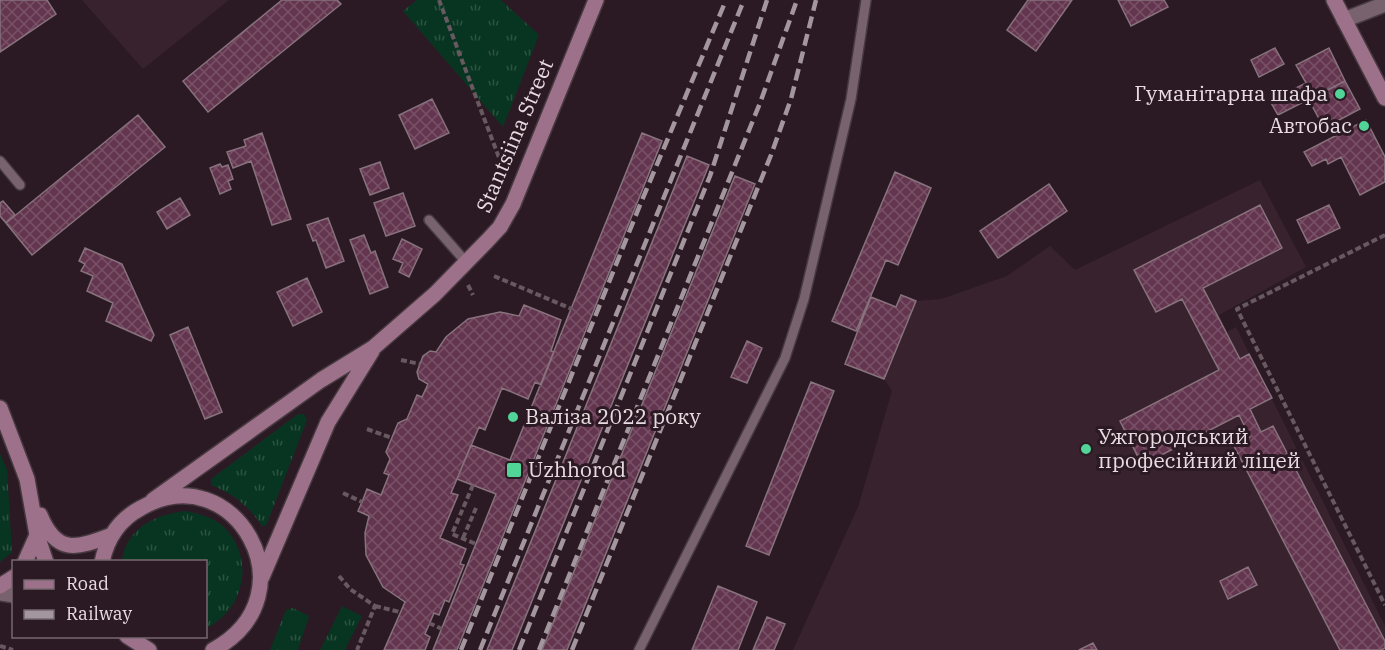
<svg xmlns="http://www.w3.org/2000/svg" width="1385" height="650" font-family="'IBM Plex Serif',serif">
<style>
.built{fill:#38222e}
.grass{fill:url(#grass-tufts)}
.building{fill:url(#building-cross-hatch);stroke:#87727d;stroke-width:1.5}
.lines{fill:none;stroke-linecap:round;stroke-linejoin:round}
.lane-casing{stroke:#463940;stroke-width:12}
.street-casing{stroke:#463940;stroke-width:18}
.secondary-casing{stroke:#463940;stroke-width:18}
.path{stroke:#685860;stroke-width:4;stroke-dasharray:6 3;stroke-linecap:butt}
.lane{stroke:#77626d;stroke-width:9}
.street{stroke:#77626d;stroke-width:15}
.secondary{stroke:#9e718a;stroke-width:15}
.rail{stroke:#a4969e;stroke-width:4.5;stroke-dasharray:12 6;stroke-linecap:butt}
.poi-dot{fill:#52d397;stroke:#2b1a23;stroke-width:2}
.labels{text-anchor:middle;stroke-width:6;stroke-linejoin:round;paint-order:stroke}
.poi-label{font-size:21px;fill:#e8dce2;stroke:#2b1a23;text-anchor:start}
.street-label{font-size:21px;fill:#e8dce2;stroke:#2b1a23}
</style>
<defs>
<pattern id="grass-tufts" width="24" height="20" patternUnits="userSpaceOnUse" patternTransform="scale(1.5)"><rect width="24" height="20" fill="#083521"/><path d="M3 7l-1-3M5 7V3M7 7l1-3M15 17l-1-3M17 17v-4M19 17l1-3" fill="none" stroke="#2c5241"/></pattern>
<pattern id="building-cross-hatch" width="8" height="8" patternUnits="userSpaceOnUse" patternTransform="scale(1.5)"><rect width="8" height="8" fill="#63354f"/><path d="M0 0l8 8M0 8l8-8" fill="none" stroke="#795268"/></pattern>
</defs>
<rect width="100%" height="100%" fill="#2b1a23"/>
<path class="built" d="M82,0h147l-86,69z
M1260,180l46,87 -87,48 8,17 9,-5 149,299v24h-592l65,-143 34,-116 -8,-12 32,-78 25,-2 66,-23 43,-30 25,24z"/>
<path class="grass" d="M417,0h84l38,35 -36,92 -100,-116z
M298,414h6l3,6 -41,106h-4c-14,-21 -29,-32 -51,-41v-6z
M0,454l7,15 5,83 -12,10z
M186,511c14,3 27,6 38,16 32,32 20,83 -18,101v-66l-84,-1c4,-33 34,-47 64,-50z
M342,606l20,10 -17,34h-25z
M293,608l16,8 -11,34h-28l16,-40z"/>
<path class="building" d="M0,0h47l9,14 -56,38z
M282,0h55l4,4 -133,108 -25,-31z
M1028,0h44l-36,51 -29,-21z
M1118,0h46l4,7 -37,19z
M1275,48l9,16 -25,13 -8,-17z
M1329,48l16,33 -67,34 -8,-14 36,-18 -10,-18z
M1345,81l15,28 -36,19 -15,-28z
M432,99l17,34 -34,16 -16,-34z
M138,115l27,32 -133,108 -26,-32z
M1366,120l19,37v25l-25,13 -19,-38 -13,7 -2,-5 -14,7 -8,-14z
M262,133l29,86 -19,6 -21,-64 -18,7 -6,-16 19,-6 -2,-6z
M642,133l20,8 -205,509h-24l63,-156 -39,-15 14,-34 39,15z
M687,156l22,9 -197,485h-25z
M380,162l9,26 -19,7 -10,-26z
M220,164l2,3 6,-2 5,14 -5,2 3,8 -11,5 -10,-26z
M895,172l36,16 -33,77 -12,-5 -30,71 -24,-10z
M735,176l20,8 -188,466h-25z
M1049,184l18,27 -69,47 -18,-27z
M403,193l12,33 -29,10 -12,-33z
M180,198l10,17 -23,14 -10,-17z
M3,201l12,14 -9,8 -6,-7v-13z
M1260,205l22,43 -79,40 37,71 9,-5 23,44 -22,11 11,23 12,-6 112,215v7l-4,2h-41l-106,-204 16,-9 -11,-22 -97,50 -22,-44 99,-51 -37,-71 -26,13 -22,-42z
M1329,205l11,23 -32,15 -11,-23z
M328,218l16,43 -18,7 -10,-28 -3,1 -6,-16z
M364,235l7,18 4,-2 13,36 -18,7 -20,-54z
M402,239l20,10 -13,28 -10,-5 4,-9 -10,-4z
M85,248l37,16 32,71 -3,6 -45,-20 7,-18 -26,-12 6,-15 -12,-5 4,-7 -6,-3z
M307,278l15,34 -29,14 -16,-34z
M901,295l15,6 -32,78 -39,-15 26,-67 25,10z
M524,305l37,15 -10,31 3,1 -13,33 -6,-3 -7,17 -26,-11 -17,42 -6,-3 -28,66 7,2 -18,43 26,11 -6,15 4,1 -15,37 -4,-2 -6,15 -5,-2 -9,21 5,3 -5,13h-41l21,-48 -22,-15 -17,-32 -1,-22 4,-17 -11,-5 4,-9 5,-13 14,6 8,-20 -5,-2 6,-14 -4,-7 12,-29 9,-4 10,-24 5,2 6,-13 -9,-5 -2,-7 6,-16 7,-5 6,1 10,-15 22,-18 32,-7 19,4z
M188,327l34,85 -17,7 -35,-84z
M747,341l15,7 -15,35 -16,-6z
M811,382l23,9 -65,164 -23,-9z
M1248,567l9,18 -29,14 -8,-18z
M718,586l39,16 -19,48h-46z
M767,617l18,7 -11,26h-21z
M1093,643l4,7h-18z"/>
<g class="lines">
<g class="lane-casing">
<path id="lane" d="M0,161l20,24
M429,220l37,42
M639,650l146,-292 19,-59 47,-200 15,-99"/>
</g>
<g class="street-casing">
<path id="street" d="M1344,20l41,-16
M0,593l14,2"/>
</g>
<g class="secondary-casing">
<path id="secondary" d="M1334,0l51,98
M0,408l27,71 10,56 9,27
M153,500l168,-120 52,-32 62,-54 52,-53 13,-14 13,-23 83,-204
M40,515c17,41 37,33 72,20
M25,562l12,-27
M102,562c5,-24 18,-43 39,-54 93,-54 174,87 72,142
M262,577l66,-155 44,-71
M0,586l14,-9
M127,636l22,14"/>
</g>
<path class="path" d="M439,0l64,168
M1385,235l-148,74 148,296
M494,276l78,33
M468,285l5,10
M401,360l19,4
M367,429l25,9
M473,485l-21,49 24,10
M343,493l19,9
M463,538l13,-30
M339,576l11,13 25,17 -18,44
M375,606l25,6
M429,623l13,6
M0,646l13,4"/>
<use href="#lane" class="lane"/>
<use href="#street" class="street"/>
<use href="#secondary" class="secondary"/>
<path class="rail" d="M461,650l179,-445 86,-205
M480,650l264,-650
M519,650l191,-474 57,-176
M539,650l221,-547 37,-103
M572,650l199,-495 20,-56 25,-99"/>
</g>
<g class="poi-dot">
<circle cx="1340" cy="94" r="6"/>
<circle cx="1364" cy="126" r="6"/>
<circle cx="513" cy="417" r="6"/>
<circle cx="1086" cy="449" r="6"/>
<rect x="506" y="462" width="16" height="16" rx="3"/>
</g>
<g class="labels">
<g class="poi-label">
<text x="1328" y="101" text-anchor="end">Гуманітарна шафа</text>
<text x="1352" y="133" text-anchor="end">Автобас</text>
<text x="525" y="424">Валіза 2022 року</text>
<text x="1098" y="444">Ужгородський<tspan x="1098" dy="24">професійний ліцей</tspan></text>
<text x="528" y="477">Uzhhorod</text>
</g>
<g class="street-label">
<text transform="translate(515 136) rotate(-67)" y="7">Stantsiina Street</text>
</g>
</g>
<rect x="12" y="560" width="195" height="78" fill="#2b1a23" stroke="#77686f" stroke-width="1.5"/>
<rect x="24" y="580" width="30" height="9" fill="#9e718a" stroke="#77686f" stroke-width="1.5"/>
<text x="66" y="590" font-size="18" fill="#e8dce2">Road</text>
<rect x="24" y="610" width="30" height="9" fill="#a4969e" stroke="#77686f" stroke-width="1.5"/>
<text x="66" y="620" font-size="18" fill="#e8dce2">Railway</text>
</svg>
